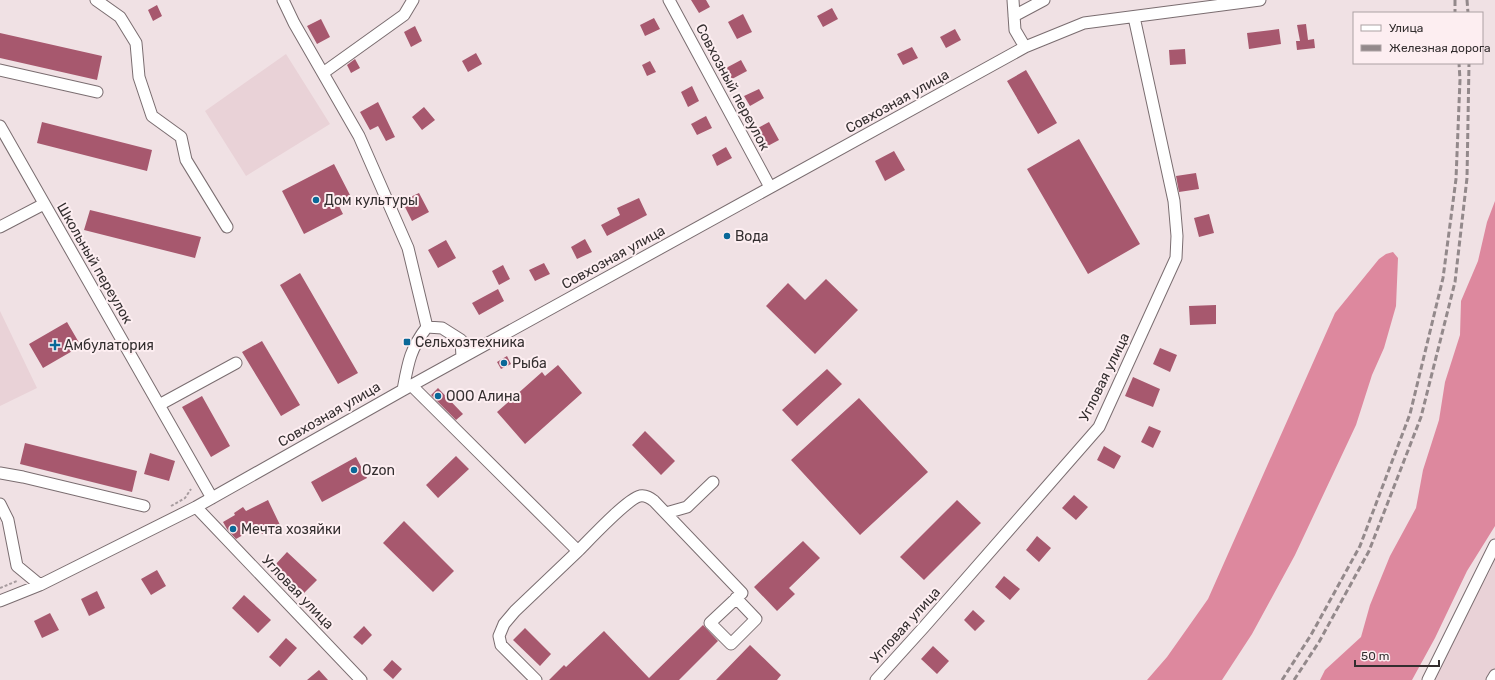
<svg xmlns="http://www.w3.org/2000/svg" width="1495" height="680" font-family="Rubik,sans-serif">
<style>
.built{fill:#e9d2d7}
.forest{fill:#dd889e}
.building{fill:#a7586e}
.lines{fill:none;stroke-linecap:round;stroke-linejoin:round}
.minor-casing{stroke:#7a6d70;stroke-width:13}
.path{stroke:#a79c9f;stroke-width:2;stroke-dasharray:3 2;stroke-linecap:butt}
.minor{stroke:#fff;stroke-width:11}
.rail{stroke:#93898b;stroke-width:3;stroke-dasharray:6 3;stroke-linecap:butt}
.poi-dot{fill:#096898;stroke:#fdeef1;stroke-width:1.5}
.labels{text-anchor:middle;stroke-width:4;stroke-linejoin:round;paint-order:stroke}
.street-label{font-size:14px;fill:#332e2f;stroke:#fdeef1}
.poi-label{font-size:14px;fill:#332e2f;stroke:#fdeef1;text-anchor:start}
</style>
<rect width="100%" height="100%" fill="#f0e1e4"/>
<path class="built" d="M286,54l44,70 -84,52 -41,-65z
M0,311l37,77 -37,18z
M1495,558v122h-68l63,-109z"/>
<path class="forest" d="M1495,201v325l-28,45 -32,67 -23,42h-92l5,-10 36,-33 9,-32 20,-49 26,-48 7,-38 16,-50 6,-38 15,-47 1,-34 17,-40 9,-39z
M1393,252l5,6 -2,48 -12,42 -12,27 -16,50 -61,130 -43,79 -30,46h-75l20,-23 41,-58 127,-286 44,-54 7,-5z"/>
<path class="building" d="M691,0h15l4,7 -11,6z
M157,5l5,11 -9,5 -5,-11z
M832,8l6,11 -15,8 -6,-11z
M743,14l9,18 -15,7 -9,-17z
M654,18l6,11 -15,7 -5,-11z
M321,19l9,18 -13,7 -10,-18z
M1306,24l2,16 6,-1 1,9 -18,2 -1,-9h4l-3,-16z
M415,26l7,15 -11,6 -7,-15z
M955,29l6,11 -15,8 -6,-11z
M1279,29l2,15 -32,5 -2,-16z
M0,33l102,23 -5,24 -97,-22z
M912,47l6,11 -15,7 -6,-11z
M1185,49l1,15 -16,1 -1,-15z
M476,53l6,11 -14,8 -6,-11z
M355,59l5,9 -9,5 -4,-8z
M741,60l6,11 -15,8 -6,-11z
M650,61l6,11 -9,4 -5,-11z
M1026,70l31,53 -19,11 -31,-53z
M692,86l7,15 -11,6 -7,-15z
M759,89l5,9 -14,8 -6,-10z
M378,102l17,35 -9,4 -8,-15 -8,4 -10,-18z
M424,107l11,13 -13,10 -10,-13z
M706,116l6,12 -15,7 -6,-11z
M42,122l110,28 -5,21 -110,-28z
M769,122l10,18 -15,8 -10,-18z
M1079,139l61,105 -52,30 -61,-105z
M726,147l6,11 -15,8 -5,-11z
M894,151l11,19 -20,11 -10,-20z
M334,164l17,33 -13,7 5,10 -39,20 -22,-43z
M1196,173l3,16 -20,3 -3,-16z
M419,193l10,19 -17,9 -10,-20z
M639,198l8,17 -40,21 -6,-11 19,-10 -3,-7z
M90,210l111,27 -6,21 -111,-28z
M1209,214l5,19 -15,4 -5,-19z
M585,239l7,13 -15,7 -6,-12z
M446,240l10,18 -18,10 -10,-18z
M544,263l6,11 -15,7 -6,-11z
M503,265l7,14 -11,6 -7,-14z
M300,273l58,100 -20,11 -58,-99z
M826,279l32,31 -43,44 -49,-48 22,-23 17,17z
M498,289l6,12 -25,14 -7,-12z
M1216,305v19l-26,1 -1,-19z
M67,322l14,24 -38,22 -14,-24z
M262,341l38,64 -19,11 -39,-64z
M1160,348l17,7 -7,17 -17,-8z
M507,356l4,8 -10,5 -4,-7z
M558,365l24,28 -57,51 -28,-32 45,-40 3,4z
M827,369l15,15 -45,42 -15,-16z
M1133,377l27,12 -7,18 -28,-11z
M438,388l25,26 -7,6 -25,-25z
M202,396l28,50 -19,11 -29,-50z
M859,398l69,74 -68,63 -69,-75z
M1149,426l12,5 -8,17 -12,-6z
M645,431l30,30 -14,14 -29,-30z
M25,443l112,28 -5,21 -112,-28z
M1104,446l17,10 -7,13 -17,-9z
M150,453l25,8 -6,20 -25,-7z
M456,456l13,13 -31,29 -12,-13z
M356,457l11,21 -45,24 -11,-20z
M1074,495l14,12 -12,13 -14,-12z
M268,500l12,25 -18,9 -5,-10 -16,8 2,3 -7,4 -9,-10 -4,-7 12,-7 -1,-2 9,-6 3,4z
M957,500l24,23 -57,57 -24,-23z
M404,521l50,50 -21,21 -50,-49z
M1037,536l14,12 -12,14 -13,-12z
M803,541l17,17 -31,30 6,6 -18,17 -23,-24z
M287,552l30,28 -13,13 -29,-28z
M157,570l9,16 -15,9 -10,-16z
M1004,576l16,13 -10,11 -15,-13z
M97,591l8,17 -16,8 -8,-17z
M244,595l27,25 -13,13 -26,-25z
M973,610l12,11 -10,10 -11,-11z
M50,613l9,17 -17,8 -8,-17z
M703,625l15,16 -39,39h-130l15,-15 2,2 38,-36 45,47z
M364,626l8,9 -10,10 -9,-8z
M525,628l26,26 -11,12 -27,-26z
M286,638l11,10 -17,19 -11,-10z
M750,645l31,30 -4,5h-61z
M933,646l16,15 -12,13 -16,-15z
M392,660l10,9 -9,10 -10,-9z
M319,670l9,10h-21z"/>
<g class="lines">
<g class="minor-casing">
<path id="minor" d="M96,0l24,17 16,26 3,34 13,39 29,21 5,23 41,67
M283,0l11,23 65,113 49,112 19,79
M669,0l101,187
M1013,0l2,30 10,17
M1014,16l30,-16
M0,70l97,22
M323,73l81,-58 9,-15
M0,126l212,372
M0,227l44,-23
M411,385l167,166c12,-12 49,-52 62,-55 6,-1 10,2 14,5l88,92 -32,30 21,21 25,-25 -20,-21
M403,390c5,-27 7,-41 24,-63l15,1 19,12 1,17
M159,405l77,-42
M0,473l23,4 121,29
M0,504l8,16 9,46 23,19
M196,507l165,173
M666,513l21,-6 26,-25
M0,601l40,-16 156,-78 207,-117 622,-343 59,-24 176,-23
M536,680l-35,-35 -2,-9 5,-12 11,-13 63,-60
M876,680l48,-53 175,-200 77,-169 1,-22 -3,-35 -40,-184
M1428,680l67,-135
M1492,680l3,-5"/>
</g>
<path class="path" d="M171,506l14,-8 6,-9
M0,588l17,-7"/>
<use href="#minor" class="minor"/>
<path class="rail" d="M1455,0v13
M1467,0l1,13
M1282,680l29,-45 49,-89 50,-132 33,-136 13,-99 4,-99 -1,-17
M1294,680l25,-38 50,-91 52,-134 34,-135 12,-104 2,-115"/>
</g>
<g class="poi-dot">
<circle cx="316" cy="200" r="4"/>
<circle cx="727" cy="236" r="4"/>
<rect x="403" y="338" width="8" height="8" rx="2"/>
<path d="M53 339h4v4h4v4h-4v4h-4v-4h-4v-4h4z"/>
<circle cx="504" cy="363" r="4"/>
<circle cx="438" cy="396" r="4"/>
<circle cx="354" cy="470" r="4"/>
<circle cx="233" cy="529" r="4"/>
</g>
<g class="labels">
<g class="street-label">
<text transform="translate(733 87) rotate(62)" y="5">Совхозный переулок</text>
<text transform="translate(897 101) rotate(-29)" y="5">Совхозная улица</text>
<text transform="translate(613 257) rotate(-29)" y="5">Совхозная улица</text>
<text transform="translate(95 263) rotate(60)" y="5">Школьный переулок</text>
<text transform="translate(1104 377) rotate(-64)" y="5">Угловая улица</text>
<text transform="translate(329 414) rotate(-30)" y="5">Совхозная улица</text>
<text transform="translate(298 592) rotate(46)" y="5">Угловая улица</text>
<text transform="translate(905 625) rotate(-48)" y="5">Угловая улица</text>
</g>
<g class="poi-label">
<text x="324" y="205">Дом культуры</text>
<text x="735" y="241">Вода</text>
<text x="415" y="347">Сельхозтехника</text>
<text x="64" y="350">Амбулатория</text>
<text x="512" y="368">Рыба</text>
<text x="446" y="401">ООО Алина</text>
<text x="362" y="475">Ozon</text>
<text x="241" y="534">Мечта хозяйки</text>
</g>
</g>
<rect x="1353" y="12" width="130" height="52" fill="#fdeef1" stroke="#aca1a3"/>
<rect x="1361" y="25" width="20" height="6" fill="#ffffff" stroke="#aca1a3"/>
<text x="1389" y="32" font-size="12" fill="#332e2f">Улица</text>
<rect x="1361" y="45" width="20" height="6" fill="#93898b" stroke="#aca1a3"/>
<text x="1389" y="52" font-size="12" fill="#332e2f">Железная дорога</text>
<path d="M1355 660v6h84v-6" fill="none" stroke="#332e2f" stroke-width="2"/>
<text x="1361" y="660" font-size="12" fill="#332e2f" stroke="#fdeef1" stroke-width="3" paint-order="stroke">50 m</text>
</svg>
